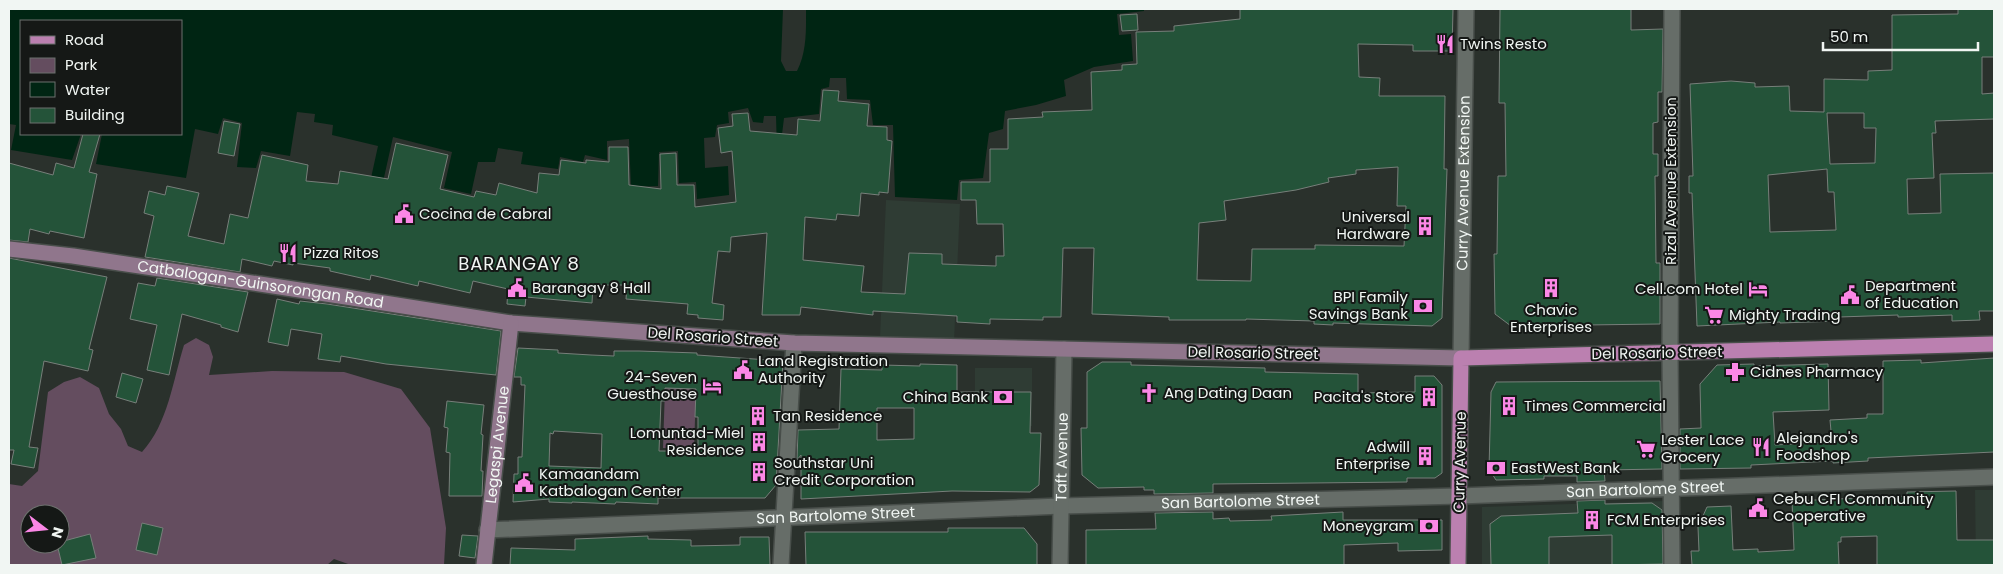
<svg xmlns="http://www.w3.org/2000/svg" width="2003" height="574" font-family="Poppins,sans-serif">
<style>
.built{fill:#2f3c34}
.green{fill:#644d5f;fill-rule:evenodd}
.water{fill:#002513}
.building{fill:#245339;stroke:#777f7a;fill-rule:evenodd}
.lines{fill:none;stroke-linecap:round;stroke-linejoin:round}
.street-casing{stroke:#484e4a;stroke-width:18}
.secondary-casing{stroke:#484e4a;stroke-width:18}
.primary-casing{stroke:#484e4a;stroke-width:18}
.street{stroke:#666d68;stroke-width:15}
.secondary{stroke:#90768c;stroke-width:15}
.primary{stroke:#bb80b0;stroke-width:15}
.labels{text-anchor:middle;stroke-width:4;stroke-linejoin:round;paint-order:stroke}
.poi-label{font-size:15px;fill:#f1f6f3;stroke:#151816;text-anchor:start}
.street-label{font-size:15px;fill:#f1f6f3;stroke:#151816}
.quarter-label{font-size:18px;letter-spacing:1px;fill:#f1f6f3;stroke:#151816}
</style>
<rect width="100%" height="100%" fill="#2a312c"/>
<path class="built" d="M886,200l74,4 -6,138 -74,-4z
M975,368h57v58h-57z
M1975,490h19v75h-18z
M1665,501v64h-183v-58z"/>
<path class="green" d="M196,338l13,7 4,12 -4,18 63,-4 72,1 57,17 29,39 16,100 -2,37h-93l-17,-6 -7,6h-318v-81l13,2 16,-15 10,-79 16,-10 16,-5 19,11 10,26 12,15 7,17 14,6c26,-28 31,-72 42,-107zM30,514h30v30h-30z
M665,388l31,1 -2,60 -31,-1z"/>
<path class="water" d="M9,9h774l-2,52 5,10h11c10,-20 9,-41 9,-62h338v2l-27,3 2,21 12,-1 2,27 -39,6 -30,13 2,16 -30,9 -31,6 -2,18 -14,4 -6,45 -24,2 -2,20 -62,-3 -2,-72h-20l-3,-25 -23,-1 -1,-21h-16l-1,9 -8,2 -2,25 -35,4 -4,33 -3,1 -1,-36h-12l-1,7 -10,-1 -5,-14 -20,4 1,11 -12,2 -2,12 -11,1 1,30 23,-2 1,29 -32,4 -1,-17 -17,1 -1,-32 -19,1 -1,34 -27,1 -2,-48 -22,2v19l-22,-5 -2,7 -23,-5 -2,12 -37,-5 2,-12 -25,-4 -3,14h-17l-7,32 -27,-6 8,-36 -59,-15 -10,45 -12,-4 7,-32 -46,-11 1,-10 -19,-3 1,-8 -18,-2 -7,44 -29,-5 -5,17 -19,-1 5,-44 -19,-5 -5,16 -23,-5 -9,49 -90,-14 6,-30h79v-113h-160v113h60l-9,26 -61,-10 5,-25 -7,-1z"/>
<path class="building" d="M1240,9h213l-1,42h-39v-6l-55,-1 1,33 21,1 -1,18h66l-1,73h3l-5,149 -10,8 -99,-3v2l-19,-1v-3l-68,-2v1h-77v-3l-77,-3 2,-66h-31l-2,69h-18v3l-53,-1v5l-33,-2v-6l-84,-5v4l-72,-8 -1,8h-38l5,-82 -36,4 -1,15 -12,-1 -6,52 12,2 -1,15 -25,-2v-3l-11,-1 1,-10 -62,-5 1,-14h-34l-1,18 -66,-6 -1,9 -18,-2 1,-15 -35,-8 -3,12 -51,-12 -1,5 -47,-11 -1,5 -40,-9v-3l-37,-5v2l-19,-4 -2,5 -30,-7 -2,13 -95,-15 9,-41 -10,-3 5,-22 16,4 2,-9 32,7 -11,43 36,8 6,-30 18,4 14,-63 46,10 -2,16 32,3 2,-13 48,8 8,-36 52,12 -8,34 34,8 2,-6 20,4 3,-12 38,10 2,-20 20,2 2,-15 25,3v-3l23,2v-15h19l1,38 32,4 -1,-35 16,-1 1,32h17l1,22 41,-5 -4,-51 -11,2 -3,-25 15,-2 -1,-12 16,-1 2,18 47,4 1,-16 22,2 3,-31 16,1 -1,10 31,3 -2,22 20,1v13l5,1 -4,52 -9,-1v3l-18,-2 -2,23 -22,-2 -1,6 -31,-3 -2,43 61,6 -3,26 44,2 4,-41 33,1v10l54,2v-10h8l-1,-32h-26l-1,-24h-15v-18h29v-33h18v-30l35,-2 -1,-5 50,-2 -1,-38 31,-2v-5l15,-1 -1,-32 38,-1v-5l66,-7zM1398,167l-1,39h9l-2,40 -89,-1v4h-63l-1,32 -54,-1 2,-57 27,-3 -2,-19 72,-11 33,-8 -1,-4 28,-4v-4z
M1500,9h131v21l32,-1 -1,63h-4v30l-5,1v31h5v22h-3l1,87h4v61l-149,2 -16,-12 -1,-60h3l1,-78h8l-1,-73h-6z
M1958,9h36v48h-12v37l12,-1v26l-59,2 1,12h-4l2,45 -27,1 1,35 33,-1 -1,-39 54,-1v138h-15l1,9 -28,1v-6l-54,2v-2l-59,2v4l-59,2v-1l-83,4 -5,-133h-3v-17h4l-3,-92 41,-3 24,2v4l34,-1 1,25 34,1v-33l44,1v-9l24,-1v-55l66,-1zM1827,113h37v15h12l-1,35 -45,1zM1827,169l1,23h6l2,38 -66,2 -2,-57z
M1137,14l1,16 -16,1 -2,-16z
M224,121l16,3 -6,32 -16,-3z
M83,134h17l-11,38 8,2 -13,64 -34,-7 -1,3 -19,-5 -2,13 -19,-2v-77l44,12 3,-12 18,5z
M9,258l98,19 -18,72 4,1 -5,21 -44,-10 -15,86 9,1 -4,20 -23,-4 3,-14h-5z
M157,278l91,14 -10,40 -17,-5v-2l-39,-11 -13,61 -22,-5 10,-45 -27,-6 8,-36 17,3z
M277,299l22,5 1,-3 27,3 174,27 -5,44 -110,-11 -45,-8 -1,6 -22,-3 4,-25 -31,-5 -3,17 -20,-4z
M518,348l40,2v3l33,2 23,1v-5h25l58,2v2l86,6 -7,124 -11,13h-107v6l-42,-2 -1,2 -43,-2v1l-23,-1v-3l-36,3 1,-28h4v-17h4l3,-72h-4v-8h-7zM665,388l31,1 -1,28h3v34h-39l2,-50h4zM554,431l48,3 -1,34 -52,-2 1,-33 3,1z
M1994,358v94l-126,6v3l-35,2v-2l-82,4v3l-71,1v-40l21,-1 -1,-44 17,-19 37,-1v2l74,-2 1,46 -56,2 2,33 57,-3 -2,-22 37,-2v-4h16v-53l38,-1v3z
M1102,362h29v3l134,3v4l93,2v19l57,-1v-16h19l8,9v88l-7,5h-28v4l-194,2v9l-59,1v-4h-10v-3l-46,1 -16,-13 -1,-47h6v-56z
M920,364l37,1v27h74l-1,41h11l-2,52 -9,7 -78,-1 -151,8v-44l-4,5 1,-30 41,-1 2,-60 41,1v-5l38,1zM877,408h37v31l-37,1z
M122,373l21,6 -7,24 -20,-6z
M1660,381l2,88 -58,1 1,11 -28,1v-6h-33v3l-48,1 -7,-11 2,-77 5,-10z
M447,401l37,4 -3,29 2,1 -2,36h2l-1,25h-33l1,-43 -4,-1 2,-24 -4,-1z
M1956,491l1,49h37v25h-117v-29l-36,1v5h-3l1,23h-147l-1,-14h8l-1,-24 9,-20 24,-1 2,44 25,-1v3l36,-2 -2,-49 115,-5v-4z
M1605,500v4l47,-1 10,7 1,54 -51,1v-30l-63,2v28h-58l-1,-41 11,-8 77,-3 -1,-12z
M1213,512v7l16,-1 1,3 42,-1 -1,-4 72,-4v8h99v30l-44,1v-8l-54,2v20h-258v-35l70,-1 -1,-16z
M142,523l21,5 -6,27 -21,-5z
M948,528h76l13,16v21h-231l-1,-33h143z
M90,534l6,24 -34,7 -5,-21h3v-2z
M462,535l16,1 -3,22 -16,-2z
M648,536v3l43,1v6l49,-1v-8h29l1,28h-260l1,-17 64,2v-11z"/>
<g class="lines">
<g class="street-casing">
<g id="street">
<path d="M1672,9l-2,344 2,212"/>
<path id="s1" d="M1461,358l5,-349"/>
<path id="s2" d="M487,530l574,-24 398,-10 535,-19"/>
<path d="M781,565l13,-222"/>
<path id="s3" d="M1060,565l4,-216"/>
</g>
</g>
<g class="secondary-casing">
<g id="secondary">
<path id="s4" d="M9,249l64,7 273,41 165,26 283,20 667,15"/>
<path id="s5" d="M484,565l27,-242"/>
</g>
</g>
<g class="primary-casing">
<path id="primary" d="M1458,565l3,-207 533,-14"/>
</g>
<use href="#street" class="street"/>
<use href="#secondary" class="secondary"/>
<use href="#primary" class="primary"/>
</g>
<defs>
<g id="restaurant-bare" transform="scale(1.5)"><path d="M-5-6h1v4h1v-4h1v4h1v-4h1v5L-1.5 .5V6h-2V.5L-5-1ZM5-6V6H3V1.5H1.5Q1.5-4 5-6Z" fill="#fb87e6" stroke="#151816" stroke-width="2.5" paint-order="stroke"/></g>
<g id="civic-bare" transform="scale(1.5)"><path d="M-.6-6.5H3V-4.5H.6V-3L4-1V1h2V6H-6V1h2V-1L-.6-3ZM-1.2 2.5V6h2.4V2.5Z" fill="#fb87e6" stroke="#151816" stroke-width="2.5" paint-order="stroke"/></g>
<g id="building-bare" transform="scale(1.5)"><path d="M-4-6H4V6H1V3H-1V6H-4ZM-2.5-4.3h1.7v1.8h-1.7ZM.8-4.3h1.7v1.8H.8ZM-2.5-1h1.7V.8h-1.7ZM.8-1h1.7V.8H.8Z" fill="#fb87e6" stroke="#151816" stroke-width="2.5" paint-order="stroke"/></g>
<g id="hotel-bare" transform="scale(1.5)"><path d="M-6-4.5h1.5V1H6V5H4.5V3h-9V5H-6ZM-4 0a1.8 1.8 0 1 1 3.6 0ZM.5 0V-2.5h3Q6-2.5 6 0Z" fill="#fb87e6" stroke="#151816" stroke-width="2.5" paint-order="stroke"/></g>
<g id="bank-bare" transform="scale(1.5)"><path d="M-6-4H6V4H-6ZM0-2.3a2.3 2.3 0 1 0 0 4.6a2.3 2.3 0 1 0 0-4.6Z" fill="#fb87e6" stroke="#151816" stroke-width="2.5" paint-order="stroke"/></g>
<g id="supermarket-bare" transform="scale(1.5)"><path d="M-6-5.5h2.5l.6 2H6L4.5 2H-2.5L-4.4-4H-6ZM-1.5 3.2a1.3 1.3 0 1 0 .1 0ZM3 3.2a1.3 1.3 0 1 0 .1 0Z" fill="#fb87e6" stroke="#151816" stroke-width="2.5" paint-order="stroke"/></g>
<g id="pharmacy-bare" transform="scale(1.5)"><path d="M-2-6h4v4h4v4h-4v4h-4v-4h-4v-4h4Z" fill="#fb87e6" stroke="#151816" stroke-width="2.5" paint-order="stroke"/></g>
<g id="church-bare" transform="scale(1.5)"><path d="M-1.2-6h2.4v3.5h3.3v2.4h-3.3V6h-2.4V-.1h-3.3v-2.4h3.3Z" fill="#fb87e6" stroke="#151816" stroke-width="2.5" paint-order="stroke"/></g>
</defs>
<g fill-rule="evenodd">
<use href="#restaurant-bare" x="1445" y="44"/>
<use href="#civic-bare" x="404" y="214"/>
<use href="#building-bare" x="1425" y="226"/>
<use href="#restaurant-bare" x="288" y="253"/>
<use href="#civic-bare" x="517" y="288"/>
<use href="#building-bare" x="1551" y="288"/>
<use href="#hotel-bare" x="1758" y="289"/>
<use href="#civic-bare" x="1850" y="295"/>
<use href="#bank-bare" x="1423" y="306"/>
<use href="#supermarket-bare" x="1714" y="315"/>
<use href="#civic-bare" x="743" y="370"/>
<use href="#pharmacy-bare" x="1735" y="372"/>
<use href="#hotel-bare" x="712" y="386"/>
<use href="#church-bare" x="1149" y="393"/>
<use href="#bank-bare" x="1003" y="397"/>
<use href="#building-bare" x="1429" y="397"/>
<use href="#building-bare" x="1509" y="406"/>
<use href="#building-bare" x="758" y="416"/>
<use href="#building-bare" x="759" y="442"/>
<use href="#restaurant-bare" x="1761" y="447"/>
<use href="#supermarket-bare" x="1646" y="449"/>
<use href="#building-bare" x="1425" y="456"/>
<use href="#bank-bare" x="1496" y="468"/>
<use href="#building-bare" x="759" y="472"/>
<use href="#civic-bare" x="524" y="483"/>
<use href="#civic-bare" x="1758" y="508"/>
<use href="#building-bare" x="1592" y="520"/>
<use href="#bank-bare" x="1429" y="526"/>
</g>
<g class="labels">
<g class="poi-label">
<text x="1460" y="49">Twins Resto</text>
<text x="419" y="219">Cocina de Cabral</text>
<text x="1410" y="222" text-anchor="end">Universal<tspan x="1410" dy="17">Hardware</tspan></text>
<text x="303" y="258">Pizza Ritos</text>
<text x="1865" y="291">Department<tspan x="1865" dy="17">of Education</tspan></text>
<text x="532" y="293">Barangay 8 Hall</text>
<text x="1743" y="294" text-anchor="end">Cell.com Hotel</text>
<text x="1408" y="302" text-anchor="end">BPI Family<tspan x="1408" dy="17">Savings Bank</tspan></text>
<text x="1551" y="315" text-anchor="middle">Chavic<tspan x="1551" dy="17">Enterprises</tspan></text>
<text x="1729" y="320">Mighty Trading</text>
<text x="758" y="366">Land Registration<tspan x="758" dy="17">Authority</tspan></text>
<text x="1750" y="377">Cidnes Pharmacy</text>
<text x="697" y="382" text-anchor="end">24-Seven<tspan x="697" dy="17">Guesthouse</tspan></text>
<text x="1164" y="398">Ang Dating Daan</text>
<text x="988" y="402" text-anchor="end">China Bank</text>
<text x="1414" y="402" text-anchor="end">Pacita's Store</text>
<text x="1524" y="411">Times Commercial</text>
<text x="773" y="421">Tan Residence</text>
<text x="744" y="438" text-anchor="end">Lomuntad-Miel<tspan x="744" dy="17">Residence</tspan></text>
<text x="1776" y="443">Alejandro's<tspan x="1776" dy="17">Foodshop</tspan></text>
<text x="1661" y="445">Lester Lace<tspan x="1661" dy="17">Grocery</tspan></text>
<text x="1410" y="452" text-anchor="end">Adwill<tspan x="1410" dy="17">Enterprise</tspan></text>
<text x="774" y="468">Southstar Uni<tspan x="774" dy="17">Credit Corporation</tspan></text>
<text x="1511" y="473">EastWest Bank</text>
<text x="539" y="479">Kamaandam<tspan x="539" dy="17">Katbalogan Center</tspan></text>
<text x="1773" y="504">Cebu CFI Community<tspan x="1773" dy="17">Cooperative</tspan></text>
<text x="1607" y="525">FCM Enterprises</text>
<text x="1414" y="531" text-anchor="end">Moneygram</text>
</g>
<g class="street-label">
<text transform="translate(1671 181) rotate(-90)" y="5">Rizal Avenue Extension</text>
<text dy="5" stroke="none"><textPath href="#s1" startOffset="175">Curry Avenue Extension</textPath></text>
<text dy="5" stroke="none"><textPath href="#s4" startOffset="254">Catbalogan-Guinsorongan Road</textPath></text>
<text transform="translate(713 337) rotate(4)" y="5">Del Rosario Street</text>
<text transform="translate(1253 353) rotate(1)" y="5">Del Rosario Street</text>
<text transform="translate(1657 353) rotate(-1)" y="5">Del Rosario Street</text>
<text dy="5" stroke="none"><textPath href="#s5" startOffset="121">Legaspi Avenue</textPath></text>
<text dy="5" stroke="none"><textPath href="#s3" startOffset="108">Taft Avenue</textPath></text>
<text transform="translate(1460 462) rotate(-89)" y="5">Curry Avenue</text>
<text dy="5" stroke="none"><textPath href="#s2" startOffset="1159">San Bartolome Street</textPath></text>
<text dy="5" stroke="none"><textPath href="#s2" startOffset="754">San Bartolome Street</textPath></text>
<text dy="5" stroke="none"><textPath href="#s2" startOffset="349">San Bartolome Street</textPath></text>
</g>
<g class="quarter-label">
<text x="519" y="270">BARANGAY 8</text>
</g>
</g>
<rect width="2003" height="574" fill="none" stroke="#f1f6f3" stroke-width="20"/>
<rect x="20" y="20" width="162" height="115" fill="#151816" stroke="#6d716e"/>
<rect x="30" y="36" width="25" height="8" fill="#bb80b0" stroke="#6d716e"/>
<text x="65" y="45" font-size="15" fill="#f1f6f3">Road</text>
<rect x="30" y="58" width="25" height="15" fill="#644d5f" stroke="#6d716e"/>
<text x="65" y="70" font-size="15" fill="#f1f6f3">Park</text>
<rect x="30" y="82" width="25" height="15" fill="#002513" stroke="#6d716e"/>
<text x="65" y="95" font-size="15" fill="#f1f6f3">Water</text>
<rect x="30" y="108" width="25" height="15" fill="#245339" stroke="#6d716e"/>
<text x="65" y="120" font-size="15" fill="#f1f6f3">Building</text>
<g transform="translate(45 529) rotate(106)"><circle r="24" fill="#151816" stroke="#6d716e"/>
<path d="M0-4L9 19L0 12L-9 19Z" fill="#fb87e6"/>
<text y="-8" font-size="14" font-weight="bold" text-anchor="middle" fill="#f1f6f3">N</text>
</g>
<path d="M1823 42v8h155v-8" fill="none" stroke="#f1f6f3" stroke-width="2.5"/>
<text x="1830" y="42" font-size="15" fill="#f1f6f3" stroke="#151816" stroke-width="4" paint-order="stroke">50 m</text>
</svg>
